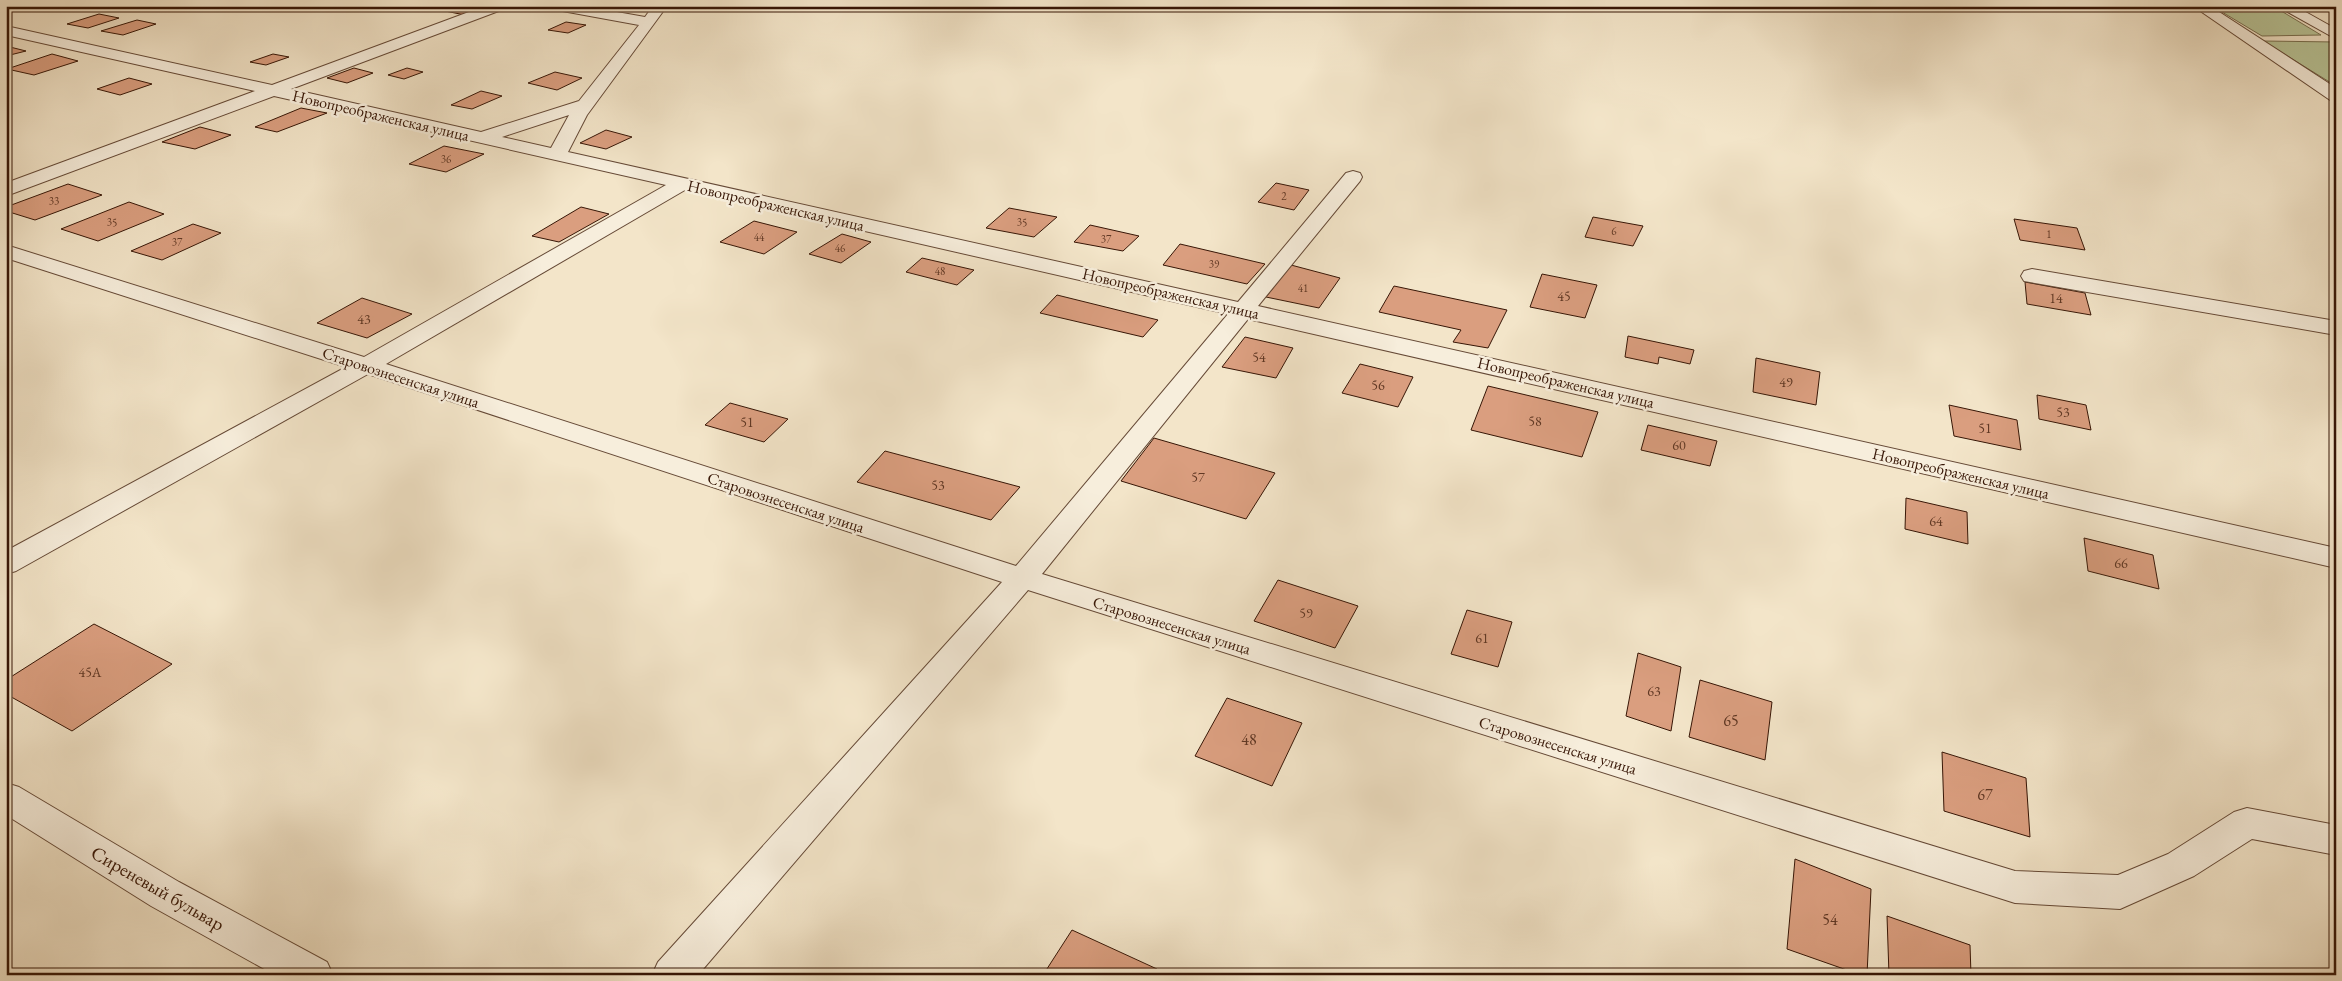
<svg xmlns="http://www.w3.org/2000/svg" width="2342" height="981" font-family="'EB Garamond',serif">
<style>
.green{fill:#b9c598;stroke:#786e4f}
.building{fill:#da9e7f;stroke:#371606}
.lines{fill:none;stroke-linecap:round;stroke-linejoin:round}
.minor-casing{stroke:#664a37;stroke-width:2}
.minor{fill:#f7eedc;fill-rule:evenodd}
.labels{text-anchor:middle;stroke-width:5;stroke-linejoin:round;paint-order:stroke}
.far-number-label{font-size:11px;fill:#603824}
.number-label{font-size:14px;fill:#603824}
.street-label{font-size:16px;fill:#371606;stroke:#f7eedc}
.near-number-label{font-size:16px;fill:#603824}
.near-street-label{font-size:19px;fill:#371606;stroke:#f7eedc}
</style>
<rect width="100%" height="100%" fill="#f3e5c9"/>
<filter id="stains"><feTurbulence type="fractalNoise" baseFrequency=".004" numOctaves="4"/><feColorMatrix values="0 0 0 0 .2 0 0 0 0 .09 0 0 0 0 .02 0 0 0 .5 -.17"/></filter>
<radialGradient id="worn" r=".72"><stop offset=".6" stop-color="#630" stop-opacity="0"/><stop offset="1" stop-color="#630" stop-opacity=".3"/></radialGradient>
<path class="green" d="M2212,6h61l48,29 -59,1z
M2263,41l73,1v44z"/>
<path class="building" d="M459,6h28l-22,9 -20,-4z
M99,14l20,4 -31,10 -21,-4z
M137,20l19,4 -33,11 -22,-4z
M566,22l20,3 -18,8 -20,-3z
M6,46l20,5 -20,5z
M52,54l26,7 -44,14 -27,-6z
M273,54l16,3 -23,8 -16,-3z
M354,68l19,5 -26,10 -20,-5z
M407,68l16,4 -19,7 -16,-4z
M555,72l27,6 -25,12 -29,-7z
M129,78l23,6 -32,11 -23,-6z
M481,91l21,5 -30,13 -21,-4z
M301,108l26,5 -50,19 -22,-5z
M200,127l31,8 -36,14 -33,-7z
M606,130l26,7 -26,12 -26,-6z
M444,146l40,8 -38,18 -37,-8z
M1276,183l33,7 -15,20 -36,-8z
M68,184l34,11 -67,25 -29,-9v-4z
M129,202l35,12 -66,27 -37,-12z
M581,207l28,7 -50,28 -27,-6z
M1009,208l48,9 -23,20 -48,-9z
M1593,217l50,9 -10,20 -48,-9z
M2014,219l63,9 8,22 -65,-10z
M754,221l43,11 -33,22 -44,-12z
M193,224l28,9 -59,27 -31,-9z
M1090,225l49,11 -16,15 -49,-9z
M842,234l29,8 -30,21 -32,-9z
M1180,244l85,20 -18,20 -84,-19z
M922,258l52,12 -17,15 -51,-13z
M1291,265l49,13 -21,30 -53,-11z
M1542,274l55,11 -12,33 -55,-11z
M2025,282l60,11 6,22 -64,-11z
M1394,286l113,24 -19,38 -35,-6 8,-12 -82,-18z
M1057,295l101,25 -15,17 -103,-24z
M362,298l50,16 -45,24 -50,-15z
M1628,336l66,14 -4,14 -31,-7 -1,7 -33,-7z
M1245,337l48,11 -17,30 -54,-11z
M1756,358l64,14 -4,33 -63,-13z
M1360,364l53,13 -15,30 -56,-14z
M1488,386l110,26 -16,45 -111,-27z
M2037,395l49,10 5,25 -52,-11z
M730,403l58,16 -24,23 -59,-17z
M1949,405l68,15 4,30 -67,-14z
M1648,425l69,16 -7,25 -69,-16z
M1154,438l121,35 -29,46 -125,-38z
M885,451l135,36 -29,33 -134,-38z
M1906,498l61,14 1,32 -63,-15z
M2084,538l69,17 6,34 -71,-18z
M1278,580l80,26 -23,42 -81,-27z
M1467,610l45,12 -14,45 -47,-13z
M94,624l78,40 -100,67 -66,-37v-14z
M1638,653l43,14 -10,64 -45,-15z
M1700,680l72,22 -7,58 -76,-23z
M1227,698l75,25 -30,63 -77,-30z
M1942,752l84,26 4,59 -86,-26z
M1795,859l76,30 -4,86h-6l-74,-26z
M1887,916l83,29 1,30h-82z
M1072,930l85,39 -4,6h-110z"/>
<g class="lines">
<g class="minor-casing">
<path id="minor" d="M485,6h21l-2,3 -213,80 190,43 98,-31 60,-76 -82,-15 -7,-4h33l62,11 8,-11h14l-80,109 -19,37 670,150 108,-129 7,-2 7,2 2,4 -2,4 -102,125 1078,242v20l-1088,-249 -206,255 973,297 103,4 50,-21 66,-42 13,-4 89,17v30l-84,-16 -58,37 -74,33 -105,-6 -987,-313 -330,385h-46l6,-13 344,-380 -634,-208 -352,197 -10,3v-23l340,-184 -340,-109v-13l358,112 302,-172 -392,-89 -268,100v-13l249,-92 -249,-56v-9l266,59zM569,115l-18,33 -49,-11zM685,190l543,124 -212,252 -630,-202z
M2193,6h17l126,82v13l-6,-1z
M2277,6h18l41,23v10z
M2032,269l304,52v14l-312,-54 -3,-5 3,-5z
M6,783l13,4 160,95 148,80 6,13h-58l-124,-69 -145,-91z"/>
</g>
<use href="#minor" class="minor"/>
</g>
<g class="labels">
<g class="far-number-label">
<text x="446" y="163">36</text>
<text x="1284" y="200">2</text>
<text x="54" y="205">33</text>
<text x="112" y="226">35</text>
<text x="1022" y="226">35</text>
<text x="1614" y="235">6</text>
<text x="2049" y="238">1</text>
<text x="759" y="241">44</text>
<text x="1106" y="243">37</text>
<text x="177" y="246">37</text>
<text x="840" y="252">46</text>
<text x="1214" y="268">39</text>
<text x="940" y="275">48</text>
<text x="1303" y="292">41</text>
</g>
<g class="number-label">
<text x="1564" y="301">45</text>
<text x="2056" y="303">14</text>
<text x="364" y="324">43</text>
<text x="1259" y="362">54</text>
<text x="1786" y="387">49</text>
<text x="1378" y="390">56</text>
<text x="2063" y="417">53</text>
<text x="1535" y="426">58</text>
<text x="747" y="427">51</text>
<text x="1985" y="433">51</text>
<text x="1679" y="450">60</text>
<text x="1198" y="482">57</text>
<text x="938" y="490">53</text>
<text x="1936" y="526">64</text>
<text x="2121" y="568">66</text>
<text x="1306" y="618">59</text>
<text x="1482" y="643">61</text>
<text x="90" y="677">45А</text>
<text x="1654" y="696">63</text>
</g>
<g class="street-label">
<text transform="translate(381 115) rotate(13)" y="6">Новопреображенская улица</text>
<text transform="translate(776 205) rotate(13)" y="6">Новопреображенская улица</text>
<text transform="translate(1171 293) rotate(13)" y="6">Новопреображенская улица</text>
<text transform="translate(401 377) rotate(18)" y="6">Старовознесенская улица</text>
<text transform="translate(1566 382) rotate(13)" y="6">Новопреображенская улица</text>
<text transform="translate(1961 473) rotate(13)" y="6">Новопреображенская улица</text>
<text transform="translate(786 502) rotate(18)" y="6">Старовознесенская улица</text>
<text transform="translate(1172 625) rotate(17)" y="6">Старовознесенская улица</text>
<text transform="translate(1558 745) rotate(17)" y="6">Старовознесенская улица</text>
</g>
<g class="near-number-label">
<text x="1731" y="726">65</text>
<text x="1249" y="745">48</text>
<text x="1985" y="800">67</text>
<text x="1830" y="925">54</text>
</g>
<g class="near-street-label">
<text transform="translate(158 888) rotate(30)" y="7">Сиреневый бульвар</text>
</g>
</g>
<rect width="2342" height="981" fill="none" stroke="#f3e5c9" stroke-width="25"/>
<rect x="8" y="8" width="2327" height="966" fill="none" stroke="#371606" stroke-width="2.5"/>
<rect x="12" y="12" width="2317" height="956" fill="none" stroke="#371606"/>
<rect width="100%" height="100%" filter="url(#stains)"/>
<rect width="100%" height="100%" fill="url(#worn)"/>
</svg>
